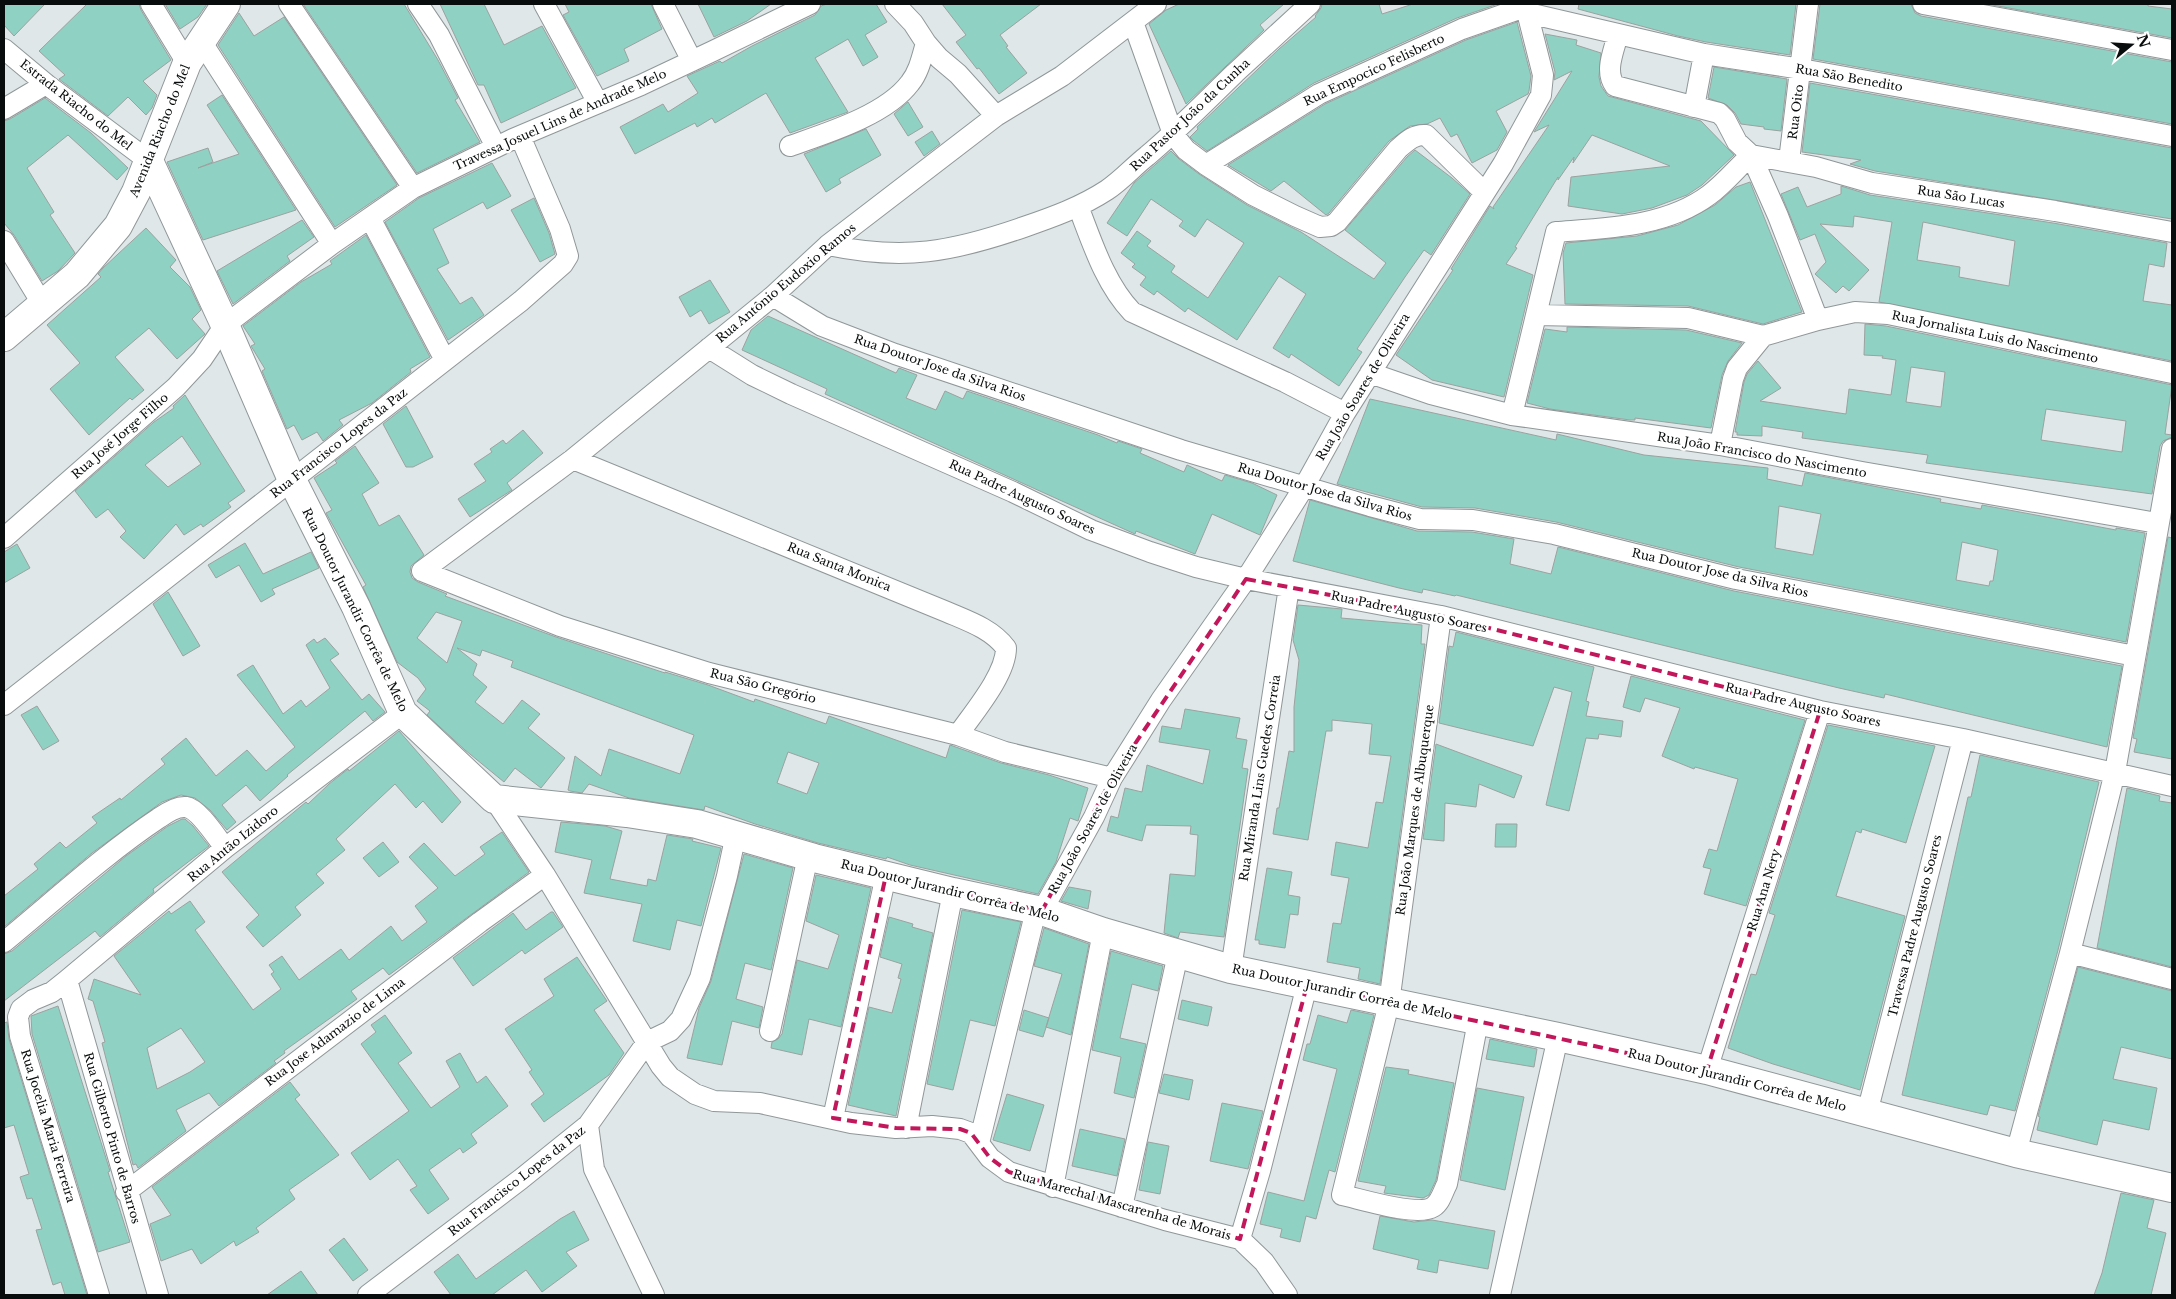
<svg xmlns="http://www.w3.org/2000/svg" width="2176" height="1299" font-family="'Libre Baskerville',serif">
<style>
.building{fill:#8fd1c3;stroke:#9ba2a0;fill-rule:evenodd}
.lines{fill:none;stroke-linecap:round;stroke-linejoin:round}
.street-casing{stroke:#909798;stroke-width:22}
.secondary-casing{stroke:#909798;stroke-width:30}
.street{stroke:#fff;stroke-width:20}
.secondary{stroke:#fff;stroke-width:28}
.marked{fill:none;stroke:#c2185b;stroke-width:4;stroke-dasharray:10 6;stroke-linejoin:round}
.labels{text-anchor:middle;stroke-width:5;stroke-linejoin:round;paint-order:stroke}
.street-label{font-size:12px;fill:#090c0c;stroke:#fff}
</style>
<rect width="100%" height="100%" fill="#dfe7e8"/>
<path class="building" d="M4,4h41l-31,32 -10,-11z
M87,4h52l2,6 30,50 -28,21 14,14 -5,13 -6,7 -18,-18 -20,19 -49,-37 6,-4 -26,-24z
M165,4h42l-9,13 -18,12z
M303,4h101l34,56 20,38 -3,2 25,42 -63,31z
M440,4h44l20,41 38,-19 34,62 -75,35 -17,-38h-6z
M565,4h86l11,25 -38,20 5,12 -32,15 -34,-61 6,-3z
M698,4h73l-24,17 -33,16z
M827,4h49l11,18 -22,13 13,22 -15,9 -15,-27 -33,19 33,54 -58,21 -24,-40 -51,30 -3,-5 -15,9 -2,-4 -60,31 -15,-27 43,-23 5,8 30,-19 -11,-17 33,-15 2,2 30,-17 63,-31 6,-9z
M942,4h99l-41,31 8,11 -2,1 21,26 -28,21 -20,-26 -2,1 -21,-27 10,-7z
M1179,4h105l-24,21 4,5 -78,74 -37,-80 17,-14z
M1322,4h57l3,10 31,-10h85l-41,14 -143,65 -107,68 -13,-10 -4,-4 8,-8 -1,-2 82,-78 37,-32 -1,-1 6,-8z
M1579,4h217l-6,51 -84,-13 -28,-6 -100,-27z
M1820,4h91l4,9 6,3 251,46v62l-359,-65z
M1987,4h161v2l24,3v29z
M239,13l15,23 30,-19 113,168 -62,42 -117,-182z
M1517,22l14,54 -2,15 -1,3 -32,17 11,21 -10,18 -25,13 -15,-29 -6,3 -11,-19 -13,6 -17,2 -21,15 -60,72 -3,2 -42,-34 -13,10 -43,-26 97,-61 141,-64z
M1545,34l32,6 -1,5 25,8 -2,24 2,9 7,10 93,25 33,34 -32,30 -15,10 -35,13 -30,6 -54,-8 3,-29 99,-11 -78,-31 -19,28 1,-6 -16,23v-3l-43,70 2,1 -11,16 27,11 -29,122 -72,-17 -36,-25 57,-85 -2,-1 39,-63 4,3 -1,-2 56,-82 -15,7 38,-61 -18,9 1,-8z
M1714,67l73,12 -6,52 -17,-2v-2l-23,-3 -6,-11 -8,-8 -19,-7z
M1810,83l362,65v71l-297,-48 -25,-7 11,-4 -59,-8z
M222,95l74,115 -93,30 -36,-78 41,-14 5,14 -15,6 41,-14 -32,-49z
M45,98l46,35 37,35 -11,12 -49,-45 -41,33 27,44 -4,3 25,38 -17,18 -16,10 -28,-46 -10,-12v-102l6,-2z
M908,102l15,25 -15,9 -14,-22z
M866,129l15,26 -42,24 2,4 -15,9 -22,-38z
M932,131l8,13 -16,12 -9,-14z
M1415,150l37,28 18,16 -39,61 -7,-5 -19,27 -48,72 5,3 -23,34 -48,-32 -2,4 -16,-10 33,-54 -27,-18 -42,64 -49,-32 -3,4 -28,-21 -3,4 -14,-10 6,-8 -14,-10 3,-3 -14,-11 16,-22 14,10 -4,5 28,20 -4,6 37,26 36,-55 -37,-24 -12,18 -16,-11 4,-5 -32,-22 -24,37 -20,-13 27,-40 37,-32 8,8 20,15 48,31 54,27 73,47 12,-16 -41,-33 62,-73z
M492,163l19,33 -24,13 -4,-7 -50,27 16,34 -12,6 23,35 12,-7 12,18 -36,25 -63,-118 34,-24z
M1750,182l52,130 -39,12 -75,-18 -123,-2 -2,-51 3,-10 71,-7 41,-11 37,-20 21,-18z
M1841,186l29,9 183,28 114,20 -3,24 -15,-3 -6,37 29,4v56l-293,-59 13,-80 -38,-6 -1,11 -33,-3 49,46 -20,21 -6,-5 -7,7 -21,-19 11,-12 -11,-28 -15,6 -19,-46 17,-7 9,20 34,-13zM1923,222l92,19 -6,45 -50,-9 1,-10 -43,-7z
M534,198l15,35 6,21 -15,8 -29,-52z
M302,220l12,17 -27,19 3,5 -57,43 -16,-33z
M146,228l30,32 -6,7 20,20 11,23 -9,9 13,15 -28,25 -28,-31 -34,29 29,33 -12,10 -2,-2 -41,37 -39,-46 30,-26 -33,-38 54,-48 -3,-3 5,-6z
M366,235l64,122 -20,12 1,3 -39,31 -33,17 4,5 -20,16 -6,-9 -15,8 -8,-15 -7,4 -25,-58 3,-2 -14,-23 4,-2 -12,-18 58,-44 31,-18 -2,-3z
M710,280l20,32 -21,12 -8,-14 -11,7 -11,-20z
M768,316l128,57 3,-5 18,7 -11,23 30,12 9,-19 18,8 4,-8 131,44 19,8 1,-2 24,8 -2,4 44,19 3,-7 35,16 3,-6 27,8 25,12 -17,40 -48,-21 -17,40 -59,-23 -1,3 -310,-140 2,-5 -85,-39 9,-20z
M1865,324l21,2 286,59 -7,49 7,1v2l-9,4 -3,5 -8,48 -226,-31 2,-8 -126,-17 1,-6 -41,-6v10l-25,-1v-3h-2l9,-50 3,-8 11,-13 23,27 -21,13 86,13 3,-25 42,6 5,-35 -14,-2 1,-2 -19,-1zM1911,367l34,5 -4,35 -35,-5zM2046,409l80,12 -4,31 -81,-12z
M1567,327l119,3 56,13 -14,18 -6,14 -11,53 -76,-10v2h-5l-80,-11 -23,-6 18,-74 22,3z
M185,395l60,96 -17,12 3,4 -28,20 -2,-3 -17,11 -8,-11 -32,35 -24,-22 6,-6 -18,-22 -12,9 -21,-27 79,-69 20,-14 -1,-2zM182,436l19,28 -33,23 -23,-22z
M1370,399l186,41 1,-6 87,21 124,13 -1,11 35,7 3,-13 136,26 -1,3 41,7 1,-4 134,25v-2l29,5 -19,109 -387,-75 -183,-45 -81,-14 -53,-1 -85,-23zM1779,506l42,8 -8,41 -38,-7zM1962,542l36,8 -5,31h-3l-1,5 -33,-6z
M406,406l27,51 -20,10h-7l-23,-43z
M523,430l20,23 -36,30 5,7 -42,27 -12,-18 28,-18 -12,-17 18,-12 -2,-3 13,-9 3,4z
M355,446l24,37 -17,11 17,32 20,-11 25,40 -13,11 -1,6 2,6 6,4 29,12 -2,2 111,41 109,36v-1l43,13 46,17 1,-3 71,25 3,-8 117,42 4,-13 51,18 48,12 39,13 -10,33 -8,-3 -14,44 -18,32 -128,-29 -23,-8 -1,2 -68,-16 -63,-19 -50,-18 -1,4 -75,-12 -40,-14 -7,9 -12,-2 -2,-1 7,-34 26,20 8,-27 71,25 14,-39 -183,-68 2,-6 -31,-11 -2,6 -23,-8 20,16 -4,11 14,12 -12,15 28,22 19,-24 18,14 -12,14 37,30 -24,30 -26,-20 -11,14 -39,-32 -38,-35 3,-4 -13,-10 9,-12 -8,-11 -21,-16 -34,-75 3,-2 -40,-72 6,-3 -18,-32 23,-15 -2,-2zM436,612l26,9 -15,42 -30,-25zM788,752l31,11 -12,31 -30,-11z
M1310,500l107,31 55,1 42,7 -4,25 41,10 7,-27 176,44 388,75 -15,81 -222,-53 -1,4 -45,-10 -383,-93 -1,1 -32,-7 -1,4 -23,-5 -106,-27z
M2168,537l4,1v221l-38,-7 3,-13 -4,-1z
M245,543l18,31 48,-22 8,16 -47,21 3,5 -14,8 -22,-37 -23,13 -8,-13z
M17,544l13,24 -26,15v-31z
M168,592l32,54 -17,10 -30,-52z
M1298,605l44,4 -1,9 81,7 -1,19h4l-45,340 -22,-5 2,-11 -33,-6 6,-39 8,1 8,-46 -18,-3 5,-33 32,6 8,-46 7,1 8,-47 -22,-2 3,-30 -40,-4v11h-6l-18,109 -35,-6 4,-26h2l10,-57 5,1v-45l5,-47 -6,-20z
M1456,632l138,35 -8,34 3,1 -3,14 37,5 -2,16 -22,-3 -1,5 -12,-1 -17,73 -23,-6 26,-113 -18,-5 -21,59 -94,-23 10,-77 4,1z
M325,638l14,16 -9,6 32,40 7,-6 16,18 -12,9 -8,-10 -78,64 1,1 -28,25 -14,-16 -24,20 14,17 -9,8 -17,-20 -15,-12 -14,-3 -19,7 -70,51 -88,74v-31l34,-27 -4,-5 26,-22 6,6 31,-25 -5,-6 28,-19 1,2 44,-36 -4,-5 25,-21 30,38 31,-26 19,21 29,-24 -58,-72 16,-10 30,49 18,-14 5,7 24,-19 -24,-43 8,-6 3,4z
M1631,676l174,44 -59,186 -42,-12 7,-25 -8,-2 6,-18 8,2 21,-72 -43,-12 -1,2 -32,-13 18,-48 -35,-10 -5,14 -17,-5z
M37,706l22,35 -16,9 -22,-35z
M1185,709l55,9 -4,20 11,2 -5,28 6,1 -24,168 -44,-5 -2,6 -14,-5 6,-59 25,2 3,-41 -8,-1 1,-8 -45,-1 -4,16 -35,-10 4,-15 7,2 7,-30 17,4 5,-27 56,19 7,-34 -51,-8 3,-16 19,3z
M1828,725l107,21 -29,97 -44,-14 -1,4 -5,-2 -20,65 69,20 -45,174 -87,-26 -45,-16 23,-74 5,1 19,-60 -6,-2z
M399,731l62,71 -19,21 -19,-22 -7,7 -21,-24 -59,55 9,11 -29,24 8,9 -29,24 6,8 -38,32 -17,-20 13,-12 -37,-43 84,-70 2,2 21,-20 19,-15 1,2z
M1436,744l86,32 -8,22 -35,-14 -3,23 -31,-4 -1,38 -21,-2z
M1980,755l119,27 -41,168 -43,161 -25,-6 -3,10 -85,-20 66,-298h3z
M2127,788l33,8 -1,5 13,2v164l-75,-19z
M182,819h3l8,7 16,20 -56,43 1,3 -54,45 -5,-6 -91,70v-47l8,-3 114,-95 42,-30z
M561,822l44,4 17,5 -12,48 37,7 1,-7 8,2 11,-46 26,4 -1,2 29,7 -20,78 -24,-6 -7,30 -37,-9 9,-37 -58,-11 8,-33 -37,-8z
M1496,824h21l-1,23h-21z
M502,832l27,40 -140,103 -6,-7 -32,23 6,8 -73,52 1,2 -11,8 2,2 -57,43 -10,-13 -33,17 10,21 -48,37 -2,-4 -3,1 -31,-122 3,-1 -12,-41 -5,-2 6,-20 47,16 -27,-39 55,-45 2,3 19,-13 15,21 -10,8 58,80 28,-21 -10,-15 3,-2 -5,-7 13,-9 17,24 42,-31 8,11 42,-34 11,15 25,-19 -12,-16 23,-18 -29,-31 15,-14 31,33 30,-22 -5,-7zM181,1028l24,34 -15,10 -33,17 -10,-41z
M383,842l16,20 -20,15 -16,-19z
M744,854l49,14 -22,102 -26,-7 -9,36 27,8 -4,21 -27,-7 -10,44 -35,-7 12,-50 12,-27z
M1267,868l25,4 -4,23 12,2 -2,18 -8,-1 -5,34 -26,-4v-4h-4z
M816,875l55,13 -30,139 -32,-8 -7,36 -31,-7 1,-6 6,-3 4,-5 15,-74 31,9 11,-34 -33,-14z
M1069,887l22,4 -3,18 -27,-8z
M962,910l59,12 -26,104 -25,-6 -17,70 -26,-6z
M551,912h2l10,15 -38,27 -3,-4 -49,36 -20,-28 60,-45 13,17z
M889,917l24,7 -1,3 21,6 -37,183 -48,-11 21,-98 23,6 9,-34 -3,-1 4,-14 -22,-7z
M1044,928l45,16 -18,91 -25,-8 16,-53 -28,-8z
M1111,951l52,15 -5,25 -26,-7 -12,54 26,6 -12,54 -20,-5 7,-36 -29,-7z
M577,957l30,44 -13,9 30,43 -15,22 -65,47 -13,-18 13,-10 -15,-22 3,-2 -27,-41 49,-33 -10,-17z
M2078,967l94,24v68l-51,-12 -8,32 44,9 -8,42 -46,-10 -6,25 -60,-15 3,-13 -2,-1z
M1182,1000l30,7 -4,19 -30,-7z
M58,1006l47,149 5,16 -2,1 22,70 -32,10 -66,-218 -1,-18z
M1024,1010l25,8 -6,19 -24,-7z
M1351,1010l23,5 -39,157 -6,-2 -13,49 -10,-3 -6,26 -20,-5 2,-8 -22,-5 8,-32 36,9 33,-132 -34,-9 4,-16h3l8,-29 29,8z
M385,1015l27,38 -14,10 33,45 29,-21 -14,-26 14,-8 17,30 9,-7 22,30 -37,28 6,9 -14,10 -3,-5 -31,22 20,29 -21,15 -18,-24 7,-4 -19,-27 -28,21 -19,-27 58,-42 -48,-67 15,-12 -5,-7z
M7,1022l2,17 78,256h-22l-4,-13 -8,3 -17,-55 6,-1 -10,-31 -5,1 -7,-22 9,-3 -15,-49 -10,3v-105z
M1490,1039l47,10 -3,18 -48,-8z
M1386,1067l23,3 -1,4 46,9 -18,97 -7,15 -6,3 -39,-5 2,-7 -28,-5z
M1164,1074l29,6 -4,20 -30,-7z
M290,1082l10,13 -5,4 44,56 -50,35 6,9 -39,29 3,4 -23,14 -2,-5 -33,23 -9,-15 -31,12 -11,-37 21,-9 -19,-28z
M1477,1088l47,9 -19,93 -45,-10z
M1007,1094l37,11 -14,46 -37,-11z
M1222,1103l41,8 -15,58 -38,-8z
M1080,1129l45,10 -8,37 -45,-10z
M1148,1142l21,4 -9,48 -21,-4z
M2121,1193l33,7 -7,28 19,5 -15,62h-57l8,-22z
M574,1211l15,29 -23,12 11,14 -35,26 -16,-22 -34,25h-41l-17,-23 24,-18 18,25 84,-60z
M1380,1216l34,6 18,-2 63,11 -7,38 -49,-9 -2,13 -20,-4 2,-9 -46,-11z
M344,1238l24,32 -15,11 -24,-31z
M301,1271l17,24h-51z"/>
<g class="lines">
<g class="street-casing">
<path id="street" d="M151,4l36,59
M289,4l124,184
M418,4l21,31 57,112
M544,4l54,99
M663,4l29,57
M895,4l18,19 13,20 13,15 19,16 38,42
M1923,4l249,46
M1528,13l176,41 97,15 371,67
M1133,22l40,112 13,16 20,15 47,30 42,21 25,11 11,-1 6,-4 61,-73c9,-8 16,-15 28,-14l58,57
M1618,34c-4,17 -14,37 -3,52l104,27 6,6 12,23 14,13 65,12 56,16 183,28 117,21
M201,41l131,203
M4,49l42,35 103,77
M1694,107l10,-53
M4,109l42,-25
M790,146c37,-13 96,-31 120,-63 9,-11 12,-26 16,-40
M1751,155l27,61 40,104
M1789,161l19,-157
M1206,165l113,-71 143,-65 63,-22
M1078,206c14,36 27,78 54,106l153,70 60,31
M370,218l75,142
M4,241l39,64
M828,245c76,16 124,7 196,-18 29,-10 57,-20 83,-37 15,-10 26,-23 40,-34 31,-26 59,-55 88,-83 25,-23 50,-46 75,-69
M773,296l49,30 73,28 286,96 189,56 50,13 53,1 81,14 182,45 399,77
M1536,315l152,3 75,18
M709,348l43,27 39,19 222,98 78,38 59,22 46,15 50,12 195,37 379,95 143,28 209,47
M1370,373l61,21 81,21 208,30 142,27 295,51
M1512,415l44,-183c51,-4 110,-5 153,-37 15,-11 28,-27 42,-40
M1720,445l13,-66 4,-11 26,-32 55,-16 37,-8 33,2 284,59
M573,459l374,153c21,9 45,17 59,36 0,27 -33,65 -48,87
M4,538l172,-151 26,-28 23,-34 107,-81 81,-56 100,-49 128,-54 72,-34 97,-47
M422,571l151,-112 200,-163 55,-51 168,-129 66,-40 94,-72
M422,571l138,55 149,47 249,62 47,17 107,26
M1441,616l-52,387 -47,192c19,4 75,22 91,12 8,-5 10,-16 14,-23l31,-163
M4,705l517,-404 42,-37 5,-8 -8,-27 -40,-93
M494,799l51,76 116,191 9,11 25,17 19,7 46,2 91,20 45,5 36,-2 28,3 11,4 19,25 19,14 156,48 75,19 24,23 23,33
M1042,911l52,-94 18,-39 49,-78 85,-121 58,-92 41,-74 158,-249 38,-69 2,-20 -18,-71
M4,942c50,-41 101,-88 155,-124 7,-5 18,-12 27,-11 13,2 31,31 39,41
M2070,953l102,26
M1231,969l58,-382
M67,980l91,315
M770,1031l38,-175
M1707,1070l113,-359
M1867,1113l96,-374
M833,1118l53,-243
M588,1125l6,44 60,126
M906,1128l47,-236
M979,1143l57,-233
M2016,1153l54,-200 45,-181 57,-323
M1053,1187l50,-255
M126,1192l354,-270 65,-47
M1122,1207l56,-253
M1240,1239l20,-68 47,-186
M99,1295l-79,-259 -2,-19 3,-8 12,-9 19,-8 15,-12 158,-132 178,-135
M368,1295l153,-116 67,-54 59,-83 23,-11 11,-12 19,-41 27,-102 9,-42
M1500,1295l58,-258"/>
</g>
<g class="secondary-casing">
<path id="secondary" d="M149,161l76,164 67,155 64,127 47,106 91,86 133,14 70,11 117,34 139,34 89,19 61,21 128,37 327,68 149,33 309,83 156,35
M4,337l73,-62 41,-49 18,-34 51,-129 39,-59"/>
</g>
<use href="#street" class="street"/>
<use href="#secondary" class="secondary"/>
</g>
<path class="marked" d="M1246,579l195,37 379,95 -113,359 -400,-85 -67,254 -231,-67 -19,-14 -19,-25 -11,-4 -64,-1 -63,-10 53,-243 156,36 70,-133z"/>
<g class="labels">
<g class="street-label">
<text transform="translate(1374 70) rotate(-25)" y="4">Rua Empocico Felisberto</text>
<text transform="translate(1849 78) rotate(10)" y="4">Rua São Benedito</text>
<text transform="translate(76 105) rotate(38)" y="4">Estrada Riacho do Mel</text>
<text transform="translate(1796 112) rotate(-83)" y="4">Rua Oito</text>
<text transform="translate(1190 115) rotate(-43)" y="4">Rua Pastor João da Cunha</text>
<text transform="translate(560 120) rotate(-24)" y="4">Travessa Josuel Lins de Andrade Melo</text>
<text transform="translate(160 131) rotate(-68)" y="4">Avenida Riacho do Mel</text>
<text transform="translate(1961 197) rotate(9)" y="4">Rua São Lucas</text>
<text transform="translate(786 283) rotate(-40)" y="4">Rua Antônio Eudoxio Ramos</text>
<text transform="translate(1995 337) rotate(12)" y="4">Rua Jornalista Luis do Nascimento</text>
<text transform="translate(940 368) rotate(19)" y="4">Rua Doutor Jose da Silva Rios</text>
<text transform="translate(1363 387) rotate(-59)" y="4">Rua João Soares de Oliveira</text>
<text transform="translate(120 436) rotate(-41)" y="4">Rua José Jorge Filho</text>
<text transform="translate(339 443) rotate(-38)" y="4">Rua Francisco Lopes da Paz</text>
<text transform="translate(1762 455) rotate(10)" y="4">Rua João Francisco do Nascimento</text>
<text transform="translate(1325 492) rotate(16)" y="4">Rua Doutor Jose da Silva Rios</text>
<text transform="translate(1022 497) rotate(25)" y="4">Rua Padre Augusto Soares</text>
<text transform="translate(839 567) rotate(22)" y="4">Rua Santa Monica</text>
<text transform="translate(1720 573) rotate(13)" y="4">Rua Doutor Jose da Silva Rios</text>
<text transform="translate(355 610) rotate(64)" y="4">Rua Doutor Jurandir Corrêa de Melo</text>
<text transform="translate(1409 612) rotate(12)" y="4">Rua Padre Augusto Soares</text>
<text transform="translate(763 686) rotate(14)" y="4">Rua São Gregório</text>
<text transform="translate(1803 705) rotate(13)" y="4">Rua Padre Augusto Soares</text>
<text transform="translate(1260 778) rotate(-81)" y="4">Rua Miranda Lins Guedes Correia</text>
<text transform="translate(1415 810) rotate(-82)" y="4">Rua João Marques de Albuquerque</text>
<text transform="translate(1093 819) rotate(-61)" y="4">Rua João Soares de Oliveira</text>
<text transform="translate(233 844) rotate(-39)" y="4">Rua Antão Izidoro</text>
<text transform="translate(1764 890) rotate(-73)" y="4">Rua Ana Nery</text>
<text transform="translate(950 891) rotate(14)" y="4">Rua Doutor Jurandir Corrêa de Melo</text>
<text transform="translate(1915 926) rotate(-76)" y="4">Travessa Padre Augusto Soares</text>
<text transform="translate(1342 992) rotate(12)" y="4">Rua Doutor Jurandir Corrêa de Melo</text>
<text transform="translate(335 1032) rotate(-37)" y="4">Rua Jose Adamazio de Lima</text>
<text transform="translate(1737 1080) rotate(14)" y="4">Rua Doutor Jurandir Corrêa de Melo</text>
<text transform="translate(48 1126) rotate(73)" y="4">Rua Jocelia Maria Ferreira</text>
<text transform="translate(112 1138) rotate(74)" y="4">Rua Gilberto Pinto de Barros</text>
<text transform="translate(517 1181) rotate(-38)" y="4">Rua Francisco Lopes da Paz</text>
<text transform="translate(1122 1205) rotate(16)" y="4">Rua Marechal Mascarenha de Morais</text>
</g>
</g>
<rect width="2176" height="1299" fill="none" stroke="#090c0c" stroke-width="10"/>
<g transform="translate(2131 45) rotate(72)" stroke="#ffffff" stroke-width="4" paint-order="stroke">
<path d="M0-4L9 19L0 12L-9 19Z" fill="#090c0c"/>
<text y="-8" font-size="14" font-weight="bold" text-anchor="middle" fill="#090c0c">N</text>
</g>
</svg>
